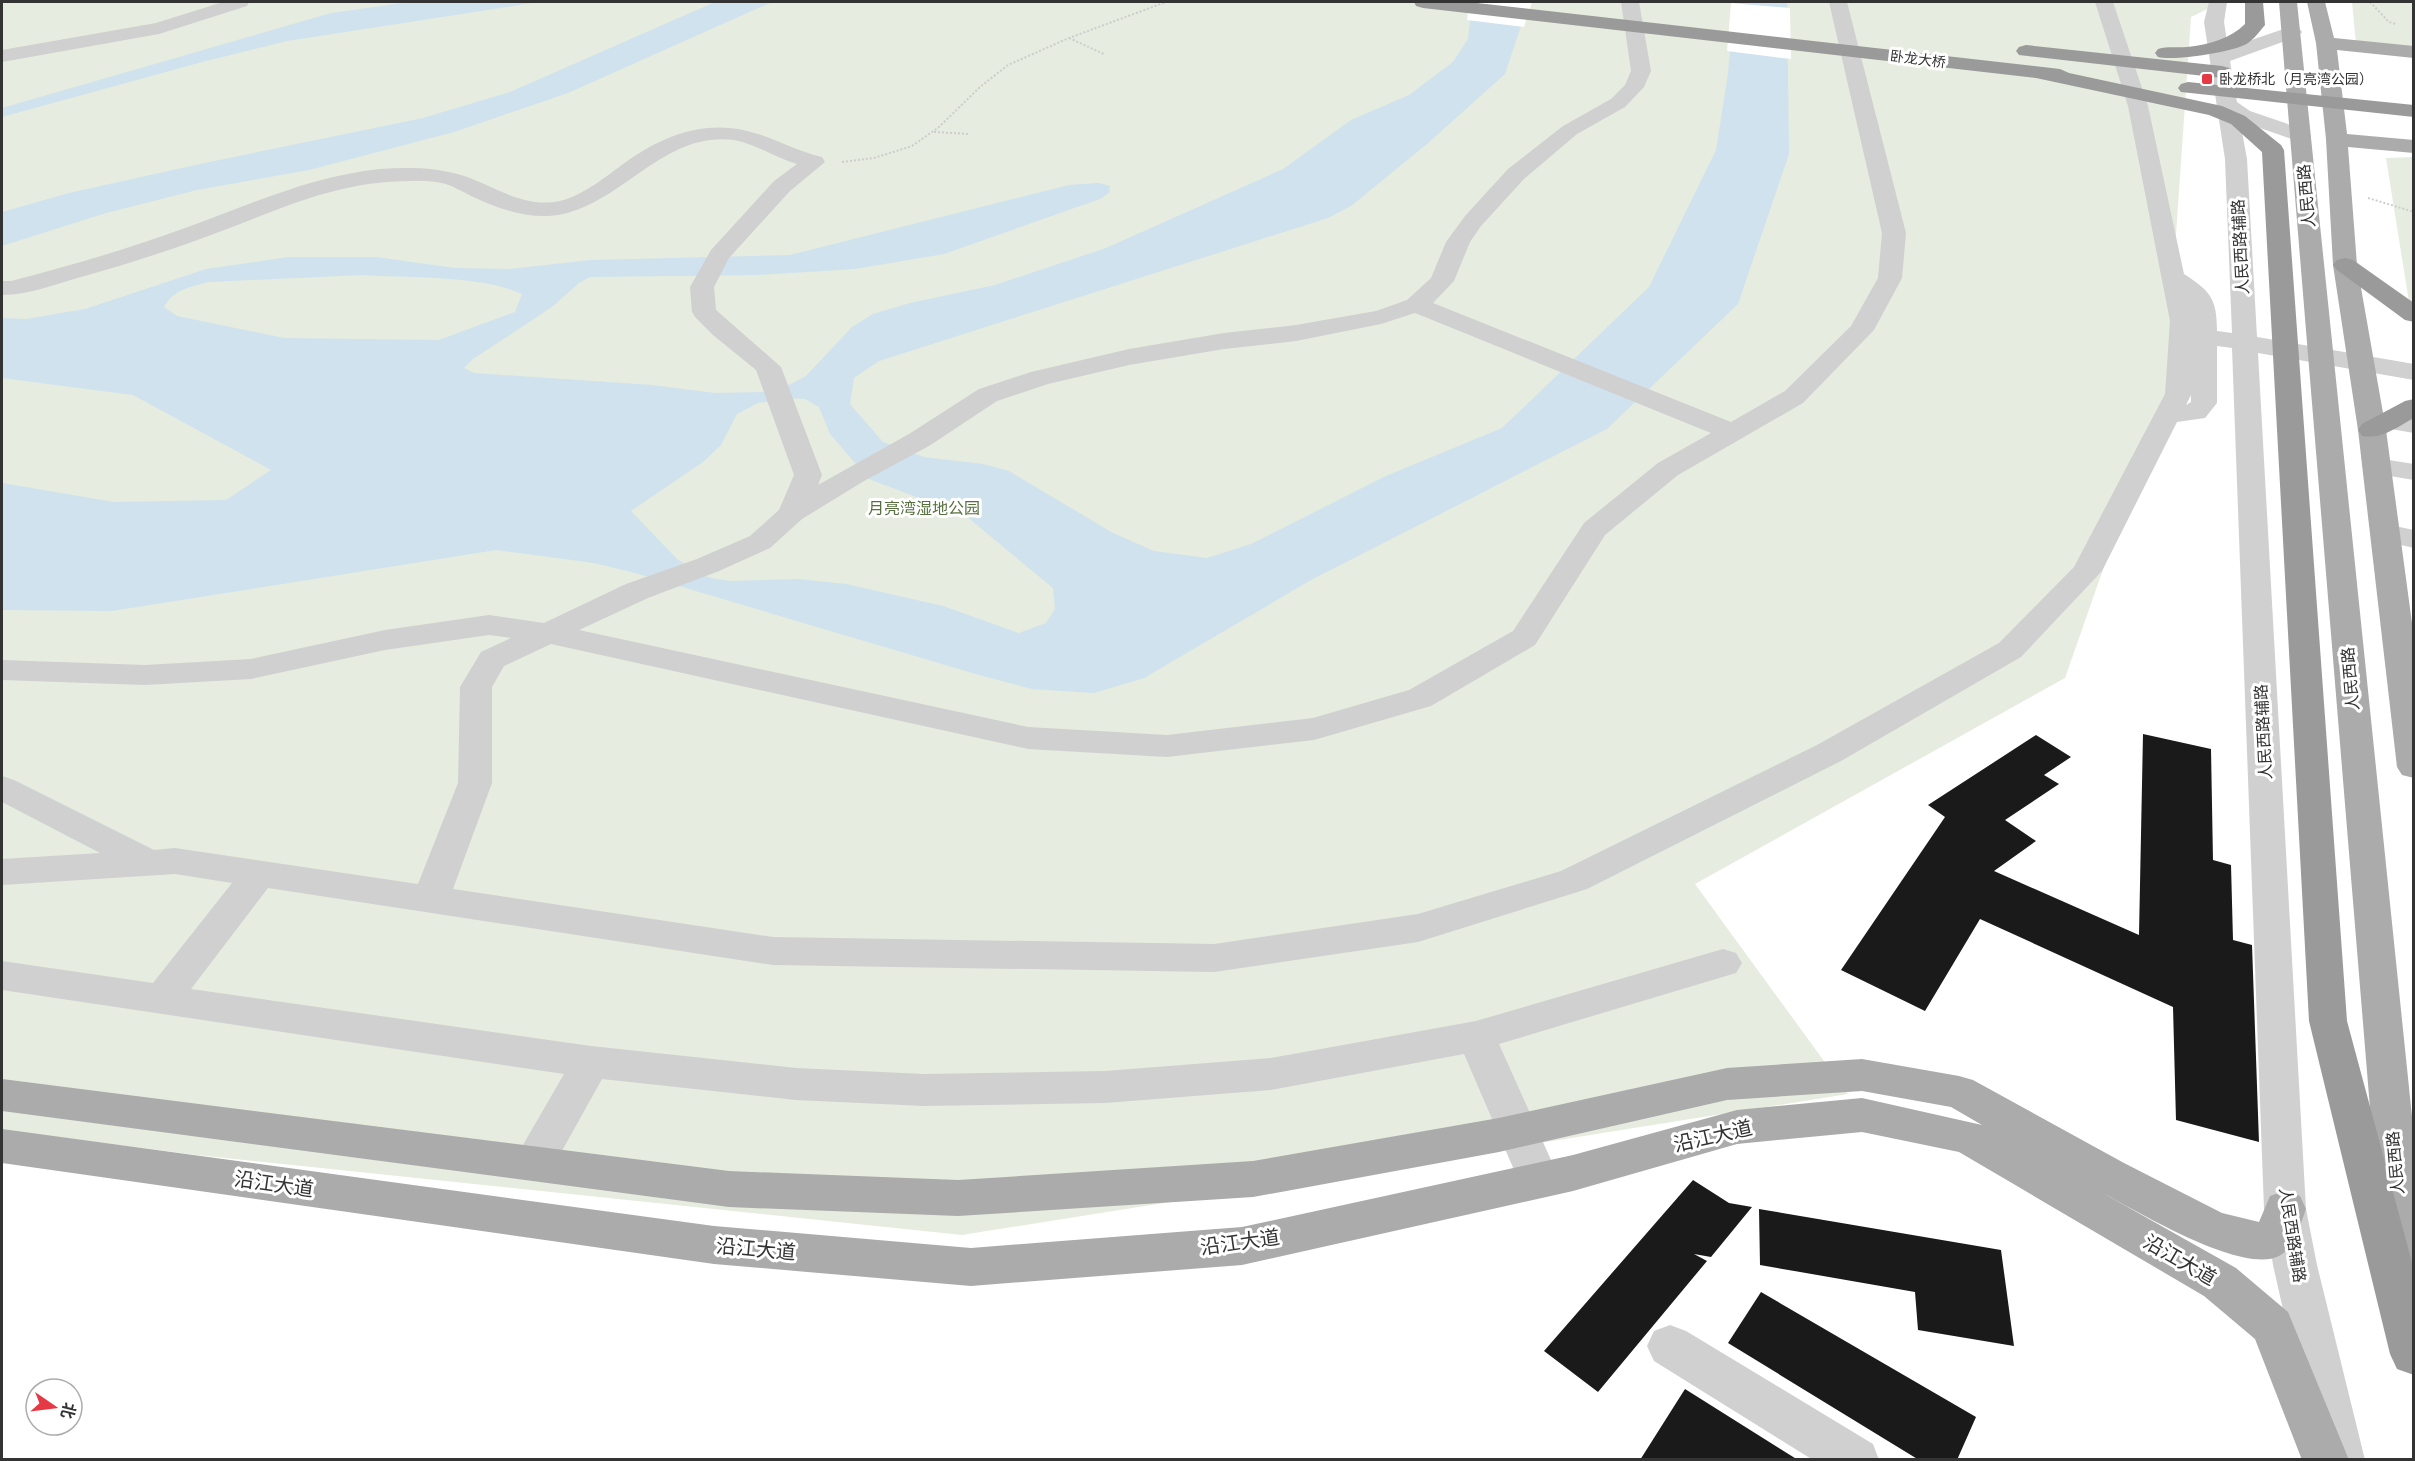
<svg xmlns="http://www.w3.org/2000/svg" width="2415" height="1461" font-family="Mulish,'Noto Sans SC',sans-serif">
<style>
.green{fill:#e6ecdf}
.water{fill:#cfe2ee;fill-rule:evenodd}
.pier{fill:#fff}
.building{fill:#1a1a1a}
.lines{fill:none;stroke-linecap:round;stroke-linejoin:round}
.path{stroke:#cdcdcd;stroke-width:2;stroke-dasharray:2 2;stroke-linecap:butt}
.minor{fill:#d0d0d0;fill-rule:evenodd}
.major{fill:#ababab;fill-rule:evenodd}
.highway{fill:#9a9a9a;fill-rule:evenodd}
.poi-dot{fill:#e63946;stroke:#fff;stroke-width:2}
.labels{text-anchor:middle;stroke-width:6;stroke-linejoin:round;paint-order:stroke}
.far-street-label{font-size:14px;fill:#333;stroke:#fff}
.far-poi-label{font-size:14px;fill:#333;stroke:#fff;text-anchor:start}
.street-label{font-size:16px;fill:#333;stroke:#fff}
.park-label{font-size:16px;fill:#56703f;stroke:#fff}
.near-street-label{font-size:20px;fill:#333;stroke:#fff}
</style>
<rect width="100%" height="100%" fill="#fff"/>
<path class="green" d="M2,2h2216v2l-27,13 -18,261 5,116 -43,84 -70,200 -370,206 153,210 -886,141 -765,-80 -195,-25z
M2352,2h61v47l-57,-6z
M2413,157v147l-4,-2 -23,-144z"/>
<path class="water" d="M410,2h129l-252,39 -81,20 -204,56v-9l329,-95z
M715,2h57l-204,91 -114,39 -145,38 -112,20 -91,23 -104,33v-34l67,-19 131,-29 223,-46 87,-26z
M1472,2h57l-24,72 -78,70 -76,62 -23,12 -449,143 -25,17 -4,26 33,38 41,15 59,7 26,7 104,62 41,18 53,7 44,-14 135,-68 116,-48 147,-141 67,-137 12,-76 6,-72h53l2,152 -51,150 -131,125 -296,151 -167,98 -50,15 -62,-4 -53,-14 -344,-102 -41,-10 -98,-13 -384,61 -110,-1v-127l112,19 112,-2 45,-30 -138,-75 -131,-17v-60l24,1 59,-10 121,-40 83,-12h87l79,11 54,1 82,-9 199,-5 279,-70 30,-2 11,3 -1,7 -9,6 -156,55 -89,15 -98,6 -167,2 -11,6 -27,24 -79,52 -9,9 10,5 178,12 63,8 51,-1 25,-8 15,-8 46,-49 21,-13 37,-11 85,-18 111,-37 177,-79 68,-49 58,-25 44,-33 15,-23zM362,275c47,3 119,0 160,19l-7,18 -76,28 -155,-2 -107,-22 -13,-9c10,-18 26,-20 45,-25zM791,398l14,1 14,8 11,27 39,45 97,37 87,72 2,21 -9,14 -27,10 -76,-27 -97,-22 -48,-5 -67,2 -15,-2 -12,-3 -27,-17 -46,-48 72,-49 18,-17 16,-31 21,-11z"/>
<path class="pier" d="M1469,2h63l-8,25 -57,-7z
M1731,3l59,5 1,51 -64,-8z"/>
<path class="building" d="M2143,734l68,15 2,111 18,5 2,75 19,5 7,197 -83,-22 -3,-113 -193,-88 -55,92 -84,-41 104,-153 -17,-12 108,-70 35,22 -27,18 15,9 -54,36 31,21 -42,30 145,64z
M1693,1180l36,23 23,4 -41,50 -17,-3 13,7 -109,131 -54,-41z
M1759,1209l242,41 13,96 -96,-16 -3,-38 -155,-27z
M1761,1292l215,125 -19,43h-38l-191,-117z
M1685,1389l113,71h-158z"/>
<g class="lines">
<path class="path" d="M2341,2h29
M2370,2l19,20 7,2
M1069,38l35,16
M934,132l35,2
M842,162l32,-4 38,-12 27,-19 41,-40 28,-22 61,-27 97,-36
M2368,198l46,14"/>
<path class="minor" d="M223,2h26l-2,4 -88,28 -157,28v-12l154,-27z
M1621,2h18l12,69 -7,16 -19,20 -48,27 -53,45 -43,47 -11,16 -16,39 -21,22 298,119 54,-31 66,-65 27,-48 4,-45 -53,-231h18l59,231 -4,45 -28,52 -71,73 -125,72 -73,60 -70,110 -104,61 -117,34 -147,17 -139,-8 -477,-105 -47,22 -12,21v96l-39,106 320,48 441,7 204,-30 143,-43 256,-126 182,-102 75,-76 91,-173 5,-73 -42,-215 -33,-104h18l35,104 36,168c26,17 33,24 33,57l15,2 -7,-174 -21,-137 5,-20h18l-3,20 4,26 64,-22 7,2 3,4 -3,4 -69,25 7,41 13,9 58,20 3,5 -3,5 -8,1 -60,-21 7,38 10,178 157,27v16l-156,-27 48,856 11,56 48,195h-48l-44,-195 -9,-56 -32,-861 -15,-2v57l-12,15 -28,4 -75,149 -81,86 -180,104 -254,128 -169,53 -204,30 -441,-7 -505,-77 -77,101 400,57 205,22 128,6 181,-3 166,-13 205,-37 247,-72 13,4 6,10 -6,10 -237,71 61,136 -6,13 -15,5 -15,-5 -60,-139 -193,36 -166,13 -181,3 -128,-6 -194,-21 -54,97 -15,5 -15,-5 -6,-12 52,-90 -562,-84v-29l151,22 79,-100 -57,-9 -173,11v-26l98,-6 -98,-51v-26l12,4 140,70 21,-2 243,36 40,-101 2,-96 21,-35 30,-14 -22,-3 -104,15 -134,29 -106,6 -143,-5v-20l143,5 106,-6 134,-29 104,-15 55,8 82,-39 71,-25 53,-23 29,-26 15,-35 -38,-105 -43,-35 -18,-18 -3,-5 -2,-25 21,-37 63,-69 23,-17c-21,-6 -41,-20 -63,-24 -69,-9 -109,60 -171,74 -32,7 -64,-5 -92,-18 -8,-4 -16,-9 -25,-12 -18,-5 -39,-3 -58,-2 -60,4 -113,29 -169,50 -45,17 -91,32 -138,45 -25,7 -53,18 -79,18v-14h9c58,-15 117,-32 174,-53 64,-23 126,-52 195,-59 27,-2 54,-2 81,6 33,10 61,34 99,26 25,-6 49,-27 70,-42 38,-26 82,-41 128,-25 22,7 41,18 64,23l3,5 -35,29 -61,67 -15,29 2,23 65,57 41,108 -4,10 91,-51 70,-45 52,-17 98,-23 95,-16 72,-8 80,-14 31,-11 24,-22 15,-36 19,-26 43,-47 55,-43 48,-27 14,-14 6,-14zM1415,313l296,120 -53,30 -74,60 -71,108 -104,59 -96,28 -146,17 -139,-8 -449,-97 69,-32 71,-27 51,-23 32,-29 62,-38 65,-35 68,-45 51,-17 81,-19 95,-16 72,-8 85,-17zM2191,395v7l-5,3z
M2389,413l25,4v16l-35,-6 -3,-6 3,-6z
M2376,458l38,6v16l-48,-8 -4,-6 4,-6z
M2385,524l29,6v18l-39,-9 -5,-6 5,-6z
M1670,1325l16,6 187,113 6,16h-66l-159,-99 -7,-15 7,-15z"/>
<path class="major" d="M2279,2h18l117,1134v146l-9,3 -15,-5 -7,-14z
M2307,2h18l9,36 80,8v12l-77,-8 10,84 67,6v13l-66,-6 9,118 29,165 28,208v140l-12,-3 -5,-8 -39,-337 -25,-165 -7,-126 -10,-96z
M1862,1059l97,17 14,4 151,83 98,50 37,9 11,-26 15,-5 15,5 6,13c-6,16 -11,38 -27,47 -37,19 -142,-45 -178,-64l135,76 52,44 61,148h-47l-47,-121 -51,-43 -245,-144 -97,-20 -125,12 -164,47 -331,74 -271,21 -257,-22 -712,-101v-34l712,97 257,22 271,-21 331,-72 164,-45 125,-12 120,27 -31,-18 -89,-16 -135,9 -228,52 -246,45 -295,19 -229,-9 -727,-96v-32l727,92 229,9 295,-19 246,-43 228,-50z"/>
<path class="highway" d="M1414,2h54l592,67 9,4 153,33 23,10 36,29 3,5 63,871 67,249v105l-17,-6 -7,-15 -81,-333 -47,-869 -31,-28 -22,-9 -173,-37 -613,-70 -7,-2z
M2245,2h18l2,23c-5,6 -11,14 -17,18 -13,9 -73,18 -90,14l-3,-4 3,-4c10,-3 19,-1 29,-2 22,-2 44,-9 58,-23z
M2026,45l196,21 7,2 3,4 -3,4 -7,2 -203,-23 -3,-4 3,-4z
M2188,82l226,23v12l-233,-25 -3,-4 3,-4z
M2345,258l8,2 61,43v19l-9,-2 -68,-50 -4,-5 4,-5z
M2414,399v19c-17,9 -33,22 -52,18l-4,-6 4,-6 43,-23z"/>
</g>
<rect class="poi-dot" x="2201" y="73" width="12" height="12" rx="3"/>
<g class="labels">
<g class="far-street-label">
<text transform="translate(1918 59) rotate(7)" y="5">卧龙大桥</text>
</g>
<g class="far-poi-label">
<text x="2219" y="84">卧龙桥北（月亮湾公园）</text>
</g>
<g class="street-label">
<text transform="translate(2306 196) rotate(-95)" y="6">人民西路</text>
<text transform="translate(2240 247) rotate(-93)" y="6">人民西路辅路</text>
<text transform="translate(2350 679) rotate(-95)" y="6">人民西路</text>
<text transform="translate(2263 732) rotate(-93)" y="6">人民西路辅路</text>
<text transform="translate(2395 1163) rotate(-95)" y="6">人民西路</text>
<text transform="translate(2293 1235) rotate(81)" y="6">人民西路辅路</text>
</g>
<g class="park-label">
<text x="924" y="514">月亮湾湿地公园</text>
</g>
<g class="near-street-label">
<text transform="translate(1713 1136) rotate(-13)" y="7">沿江大道</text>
<text transform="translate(274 1184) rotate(8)" y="7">沿江大道</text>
<text transform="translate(1240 1242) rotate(-8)" y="7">沿江大道</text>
<text transform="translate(756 1249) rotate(5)" y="7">沿江大道</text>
<text transform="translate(2180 1260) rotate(30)" y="7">沿江大道</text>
</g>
</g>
<rect width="2415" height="1461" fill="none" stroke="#333333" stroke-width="6"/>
<g transform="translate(54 1407) rotate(104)"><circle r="28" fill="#ffffff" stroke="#adadad" stroke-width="1.5"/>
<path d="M0-4.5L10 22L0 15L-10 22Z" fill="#e63946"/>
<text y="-9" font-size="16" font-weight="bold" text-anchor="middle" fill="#333333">北</text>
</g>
</svg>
